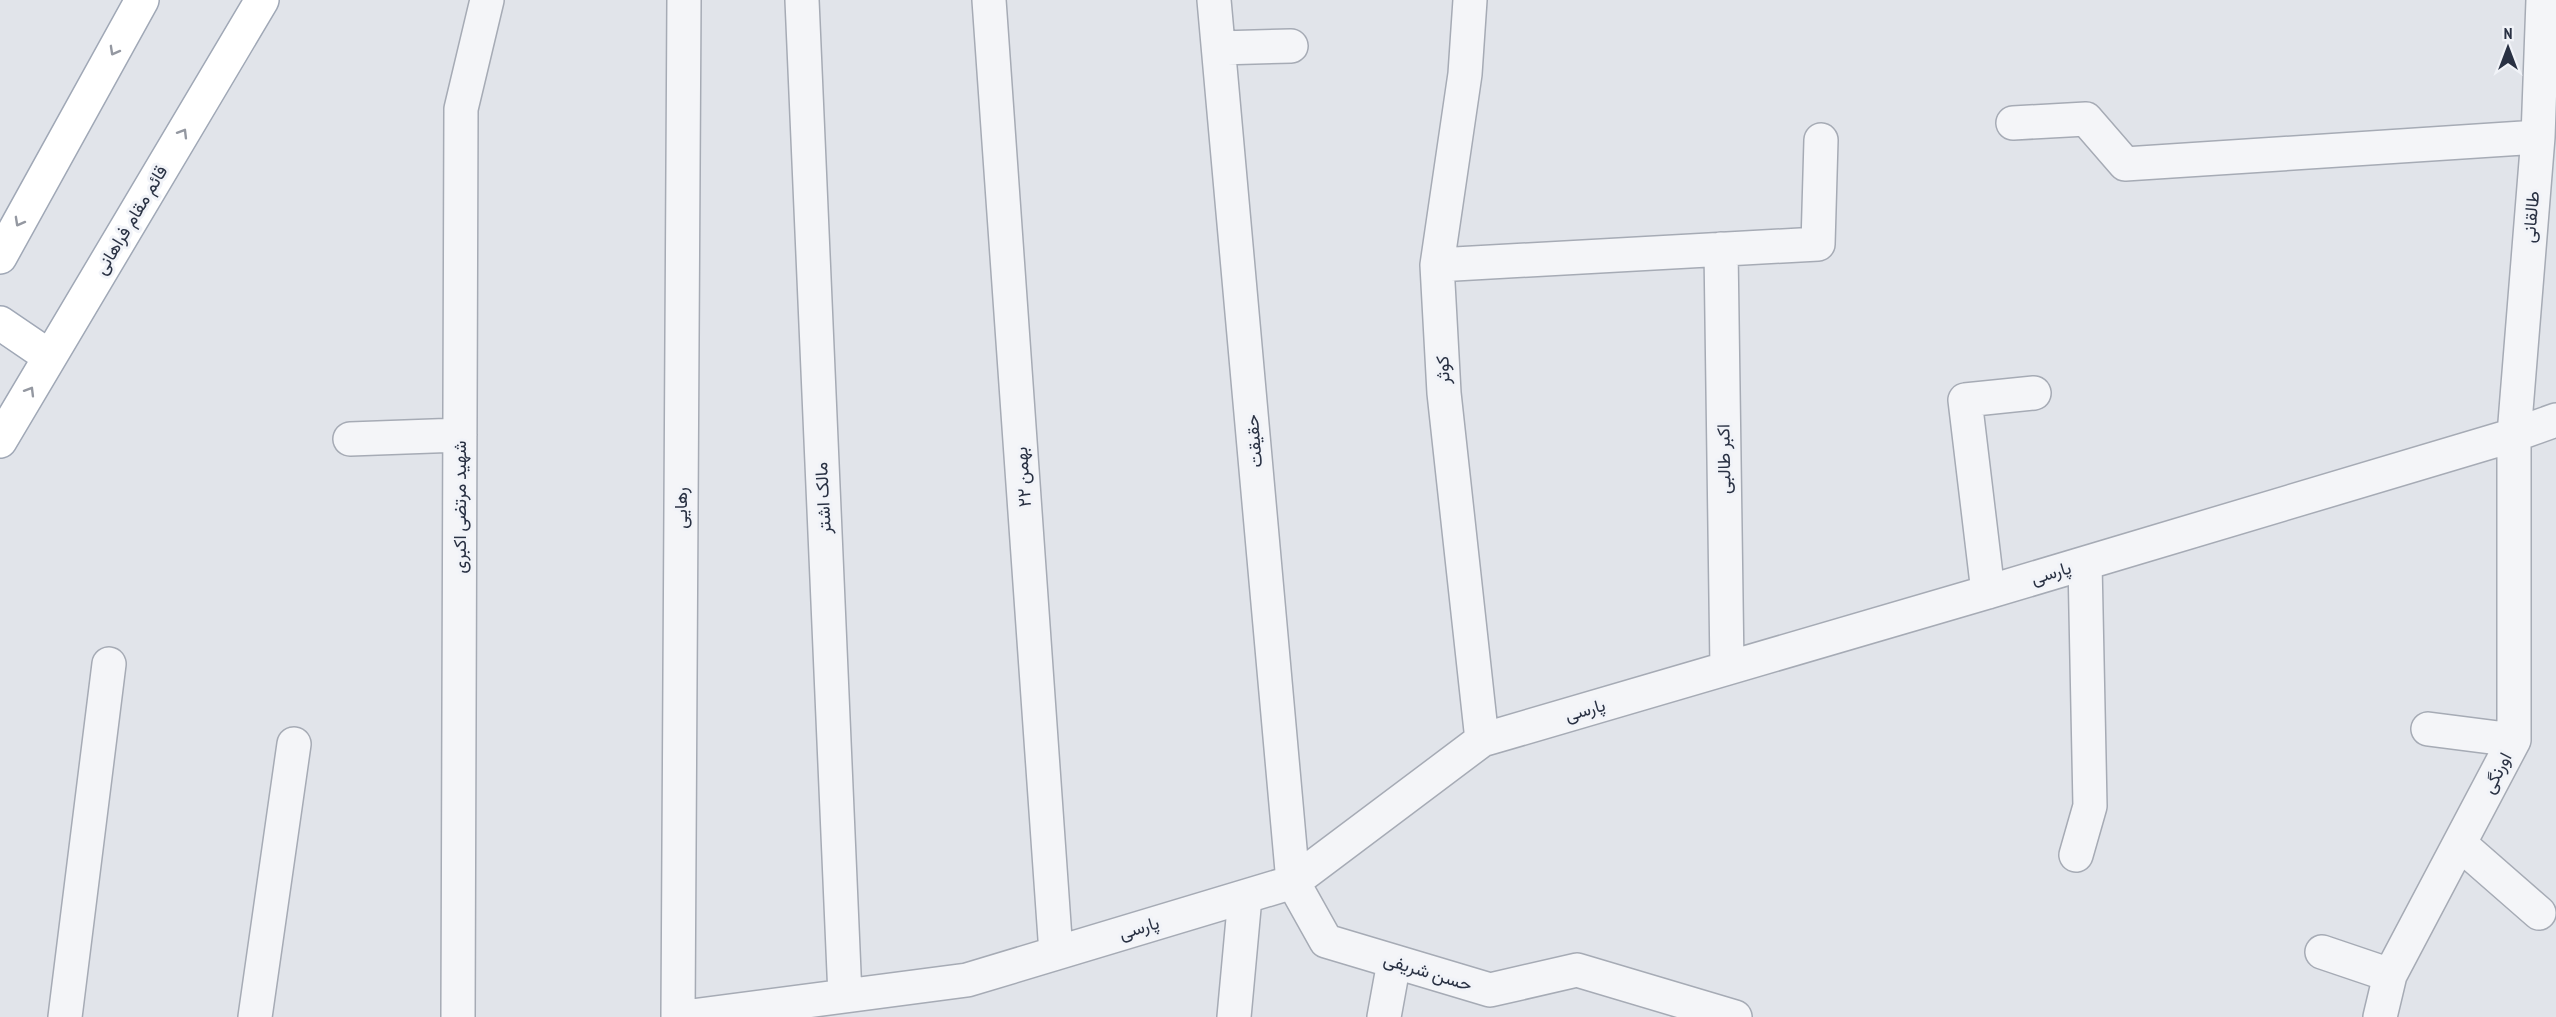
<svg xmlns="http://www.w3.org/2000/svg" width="2556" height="1017" font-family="'PT Sans Narrow',Vazirmatn,sans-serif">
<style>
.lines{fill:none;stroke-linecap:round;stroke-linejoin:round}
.minor-casing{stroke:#a6abb5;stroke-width:36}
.major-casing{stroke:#a0a8b6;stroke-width:36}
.minor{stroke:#f4f5f8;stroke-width:33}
.major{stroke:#fff;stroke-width:33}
.oneway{stroke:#9498a1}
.labels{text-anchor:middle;stroke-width:6;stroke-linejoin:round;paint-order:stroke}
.street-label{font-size:18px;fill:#293143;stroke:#f1f3f8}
</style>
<rect width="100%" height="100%" fill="#e1e4ea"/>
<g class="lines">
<g class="minor-casing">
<path id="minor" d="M802,0l43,996
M989,0l67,953
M1214,0l79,882 33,59 164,49 87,-20 158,47
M1470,0l-5,74 -28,191 7,128 38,347
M1219,48l72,-2
M2013,123l73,-4 39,45 413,-27
M1721,249l6,419
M1437,265l381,-21 3,-104
M350,439l110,-4
M1988,592l-23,-192 69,-7
M2428,729l86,11
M2460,844l79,69
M2076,855l14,-49 -5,-243
M2322,952l68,23
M65,1017l44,-353
M255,1017l39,-273
M458,1017l3,-908 26,-109
M678,1017l6,-1017
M684,1017l283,-37 326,-98 189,-142 506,-148 526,-157 42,-15
M1234,1017l11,-120
M1384,1017l10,-55
M2380,1017l10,-42 124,-235v-305l24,-298 5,-137"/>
</g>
<g class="major-casing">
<path id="major" d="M0,257l142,-257
M0,323l50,34
M0,441l262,-441"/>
</g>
<use href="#minor" class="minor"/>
<use href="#major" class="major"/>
</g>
<defs><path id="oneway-chevron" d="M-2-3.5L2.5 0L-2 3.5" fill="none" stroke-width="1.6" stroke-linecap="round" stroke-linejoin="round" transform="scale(1.5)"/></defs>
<g class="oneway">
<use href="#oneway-chevron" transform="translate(114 51) rotate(119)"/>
<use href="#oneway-chevron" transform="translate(183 133) rotate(-59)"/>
<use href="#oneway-chevron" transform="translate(19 222) rotate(119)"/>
<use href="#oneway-chevron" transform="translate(30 391) rotate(-59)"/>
</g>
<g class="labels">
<g class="street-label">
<text transform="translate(2531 217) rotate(-85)" y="6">طالقانی</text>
<text transform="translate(131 220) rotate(-59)" y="6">قائم مقام فراهانی</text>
<text transform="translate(1443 370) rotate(-93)" y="6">کوثر</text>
<text transform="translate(1254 441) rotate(-95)" y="6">حقیقت</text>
<text transform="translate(1724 459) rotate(-91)" y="6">اکبر طالبی</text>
<text transform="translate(1023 477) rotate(-94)" y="6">۲۲ بهمن</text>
<text transform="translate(823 498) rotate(-93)" y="6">مالک اشتر</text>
<text transform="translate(460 507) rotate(-90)" y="6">شهید مرتضی اکبری</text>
<text transform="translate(681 508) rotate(-90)" y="6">رهایی</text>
<text transform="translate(2051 573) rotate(-17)" y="6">پارسی</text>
<text transform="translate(1585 710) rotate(-16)" y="6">پارسی</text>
<text transform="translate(2497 773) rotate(-63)" y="6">اورنگی</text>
<text transform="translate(1139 928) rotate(-17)" y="6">پارسی</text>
<text transform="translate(1428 972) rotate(17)" y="6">حسن شریفی</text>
</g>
</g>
<g transform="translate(2508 48)" stroke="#f1f3f8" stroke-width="4.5" paint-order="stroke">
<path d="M0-4.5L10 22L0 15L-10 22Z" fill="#293143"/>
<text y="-9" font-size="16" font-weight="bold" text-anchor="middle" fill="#293143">N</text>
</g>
</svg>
